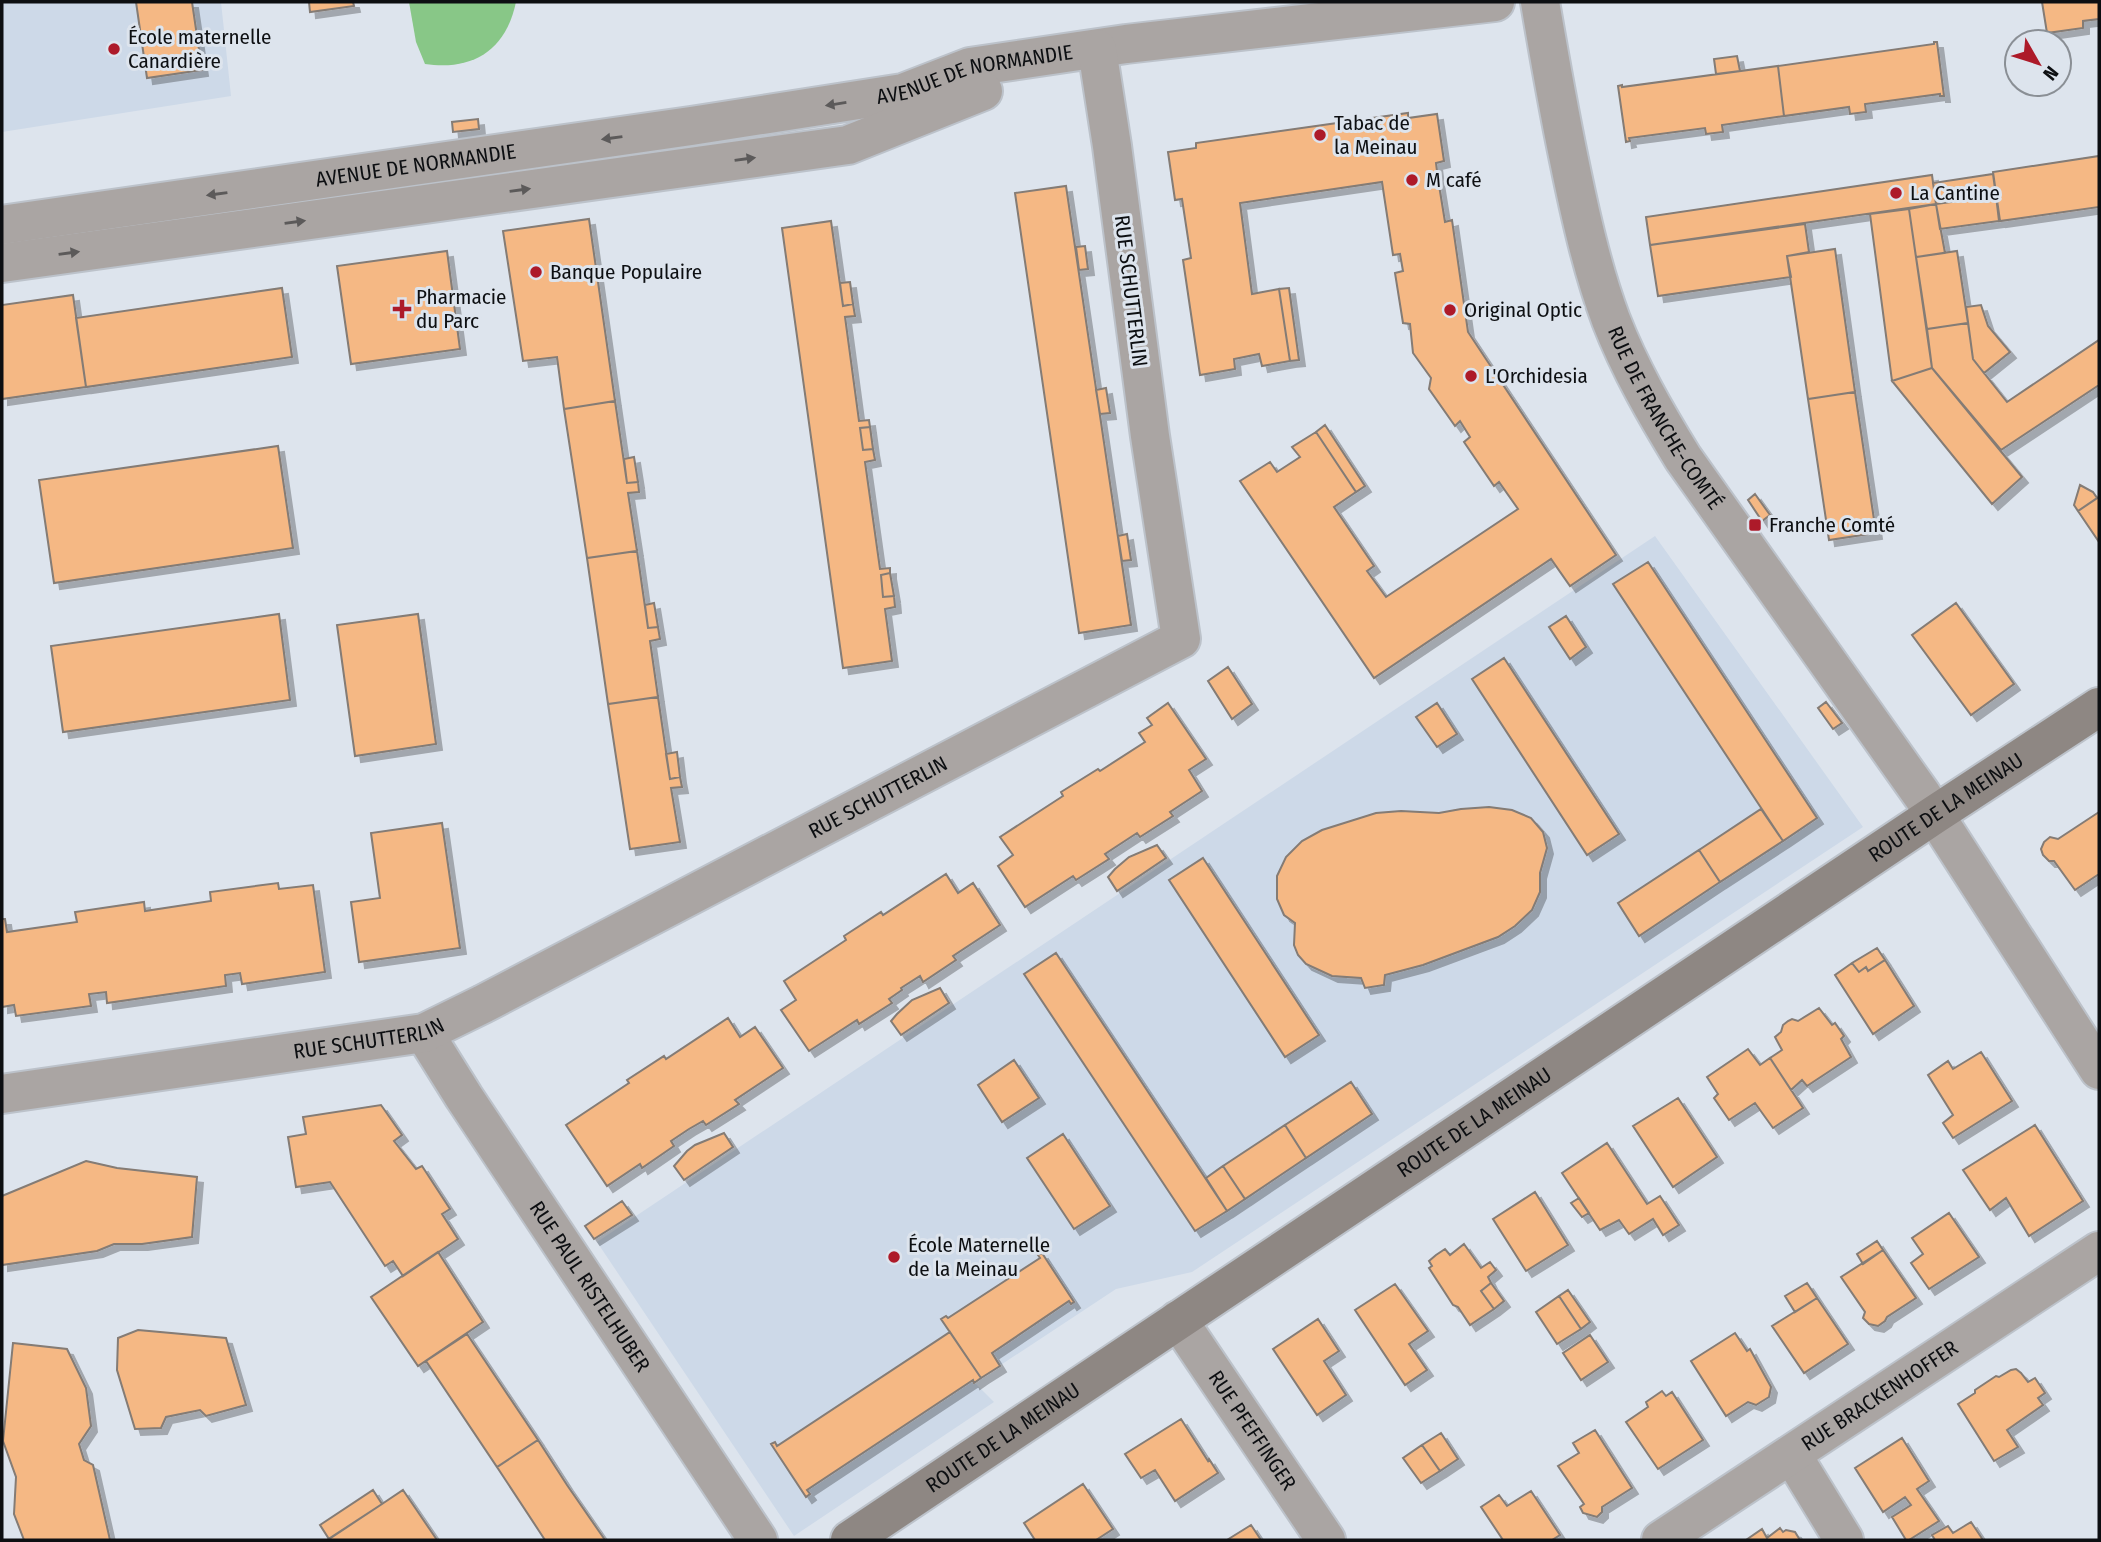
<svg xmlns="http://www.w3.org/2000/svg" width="2101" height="1542" font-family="'Fira Sans Condensed',sans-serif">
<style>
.built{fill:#cdd9e8}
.green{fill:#88c787}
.building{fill:#f5b884;stroke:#847b75;stroke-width:2;filter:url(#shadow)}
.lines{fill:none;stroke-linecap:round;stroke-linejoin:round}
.street-casing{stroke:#bcc2ca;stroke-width:42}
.secondary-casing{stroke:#bcc2ca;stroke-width:42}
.street{stroke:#aaa5a3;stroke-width:38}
.secondary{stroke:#8e8783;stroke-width:38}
.oneway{fill:#5c5a5a}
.poi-dot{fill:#ad1a29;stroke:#dde4ed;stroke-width:2.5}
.labels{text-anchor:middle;stroke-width:6;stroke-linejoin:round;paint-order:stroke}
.poi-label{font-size:21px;fill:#0d0f12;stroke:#dde4ed;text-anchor:start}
.street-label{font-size:21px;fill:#0d0f12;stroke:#dde4ed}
</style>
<defs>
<filter id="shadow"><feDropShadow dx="6" dy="6" stdDeviation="0" flood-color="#0004"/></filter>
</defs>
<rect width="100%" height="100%" fill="#dde4ed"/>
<path class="built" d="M2,2h219l10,94 -229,36z
M1655,536l208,291 -671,445 -76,17 -135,89 -6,5 19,19 -200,134 -197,-294z"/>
<path class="green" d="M409,2h107c-10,48 -43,69 -91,62l-9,-22z"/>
<path class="building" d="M136,2h56l10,68 -55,8z
M309,2h44l1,4 -44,6z
M2042,2h57v17l-16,2v7l-36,5z
M1934,42h3l7,54h-4v-2l-75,10 1,8 -16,2 -1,-7 -65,9 -6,-50 156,-22z
M1737,56l3,15 -24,3 -2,-15z
M1778,66l6,50 -62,9 1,7 -17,2 -1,-6 -76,10 1,3 -4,1 -8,-56 4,-1v2z
M1408,113v5l29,-4 7,47 -8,2 2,16 7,43 7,-2 16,112 148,223 -46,31 -19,-27 -177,119 -134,-197 30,-19 7,10 23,-15 -8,-10 24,-15 40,60 -22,15 40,59 -7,5 19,26 132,-88 -19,-27 -5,4 -30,-44 6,-5 -10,-16 -5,5 -26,-37 2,-11 -18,-25 -3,-29 -7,-1 -8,-50 8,-2 -3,-17 -7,1 -11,-73 -142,21 12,91 27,-5 11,72 -28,5 -3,-12 -25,5 1,10 -35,6 -17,-115 8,-2 -9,-59 -7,1 -7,-48 28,-4v-5z
M478,119l1,10 -26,3 -1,-10z
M2099,156v51l-99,14 -7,-49z
M1993,174l3,22 -60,8 -3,-21z
M1932,175l4,29 -286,41 -4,-28z
M1066,186l65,439 -52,8 -64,-440z
M1996,196l3,25 -59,8 -4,-25z
M1936,204l9,49 -29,4 -7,-48z
M1909,209l23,159 -40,13 -22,-167z
M589,219l26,182 -51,8 -7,-52 -34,4 -20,-130z
M831,221l12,85 10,-2 2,12 -10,1 14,104 10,-1 1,7 -10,1 3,22 10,-1 2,11 -10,2 15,107 10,-1v5l-9,2 2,22 11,-1 1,11 -10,2 7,52 -49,7 -61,-440z
M1805,224l4,28 -22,4 4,21 -133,19 -8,-51z
M1085,246l3,23 -9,1 -3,-23z
M1835,249l20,143 -47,7 -21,-143z
M447,251l13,98 -109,15 -14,-98z
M1957,251l11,72 -41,6 -11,-72z
M850,282l3,22 -10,2 -3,-23z
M282,288l10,69 -206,30 -10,-69z
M1289,288l10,72 -9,1 -11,-72z
M73,295l13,92 -84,12v-94z
M1981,305l7,21 22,26 -26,21 -11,-14 -7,-52z
M1968,323l5,36 34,43 92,-62v45l-98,65 -69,-82 -5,-39z
M1932,368l90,109 -30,27 -100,-123z
M1106,388l4,25 -10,1 -4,-24z
M1855,392l21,141 -47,7 -21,-141z
M615,401l12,82 11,-1 1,10 -11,1 9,58 -50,7 -23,-149z
M1325,425l40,61 -9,6 -40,-60z
M870,427l3,22 -10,1 -3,-22z
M278,446l15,102 -239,35 -15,-103z
M634,457l4,25 -11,1 -3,-24z
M2080,485l13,7 4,6 -19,13 -4,-6z
M1755,494l15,21 -8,6 -14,-21z
M2099,497v45l-21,-31z
M1127,534l4,26 -9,1 -4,-25z
M637,551l11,77 10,-1 2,12 -10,2 8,56 -50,7 -21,-146z
M1648,562l169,256 -34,23 -170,-257z
M890,573l4,23 -11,1 -2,-22z
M654,603l4,24 -10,1 -3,-23z
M1956,603l58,81 -43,31 -59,-80z
M279,614l11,86 -227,32 -12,-86z
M418,614l18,130 -81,12 -18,-131z
M1566,616l20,31 -16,12 -21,-32z
M1504,658l115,176 -32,21 -115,-176z
M1228,667l24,37 -20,15 -24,-38z
M658,697l12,82 10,-2 2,10 -11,1 9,54 -50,7 -22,-145z
M1826,702l16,21 -9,6 -15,-21z
M1168,703l38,56 -17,11 13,21 -32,21 3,4 -33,21 -3,-4 -32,21 4,5 -33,21 -3,-4 -48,31 -27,-41 15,-11 -13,-18 63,-41 -2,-4 37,-23 2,2 45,-29 -6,-9 13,-8 -5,-7z
M1437,703l20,31 -20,13 -21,-30z
M677,752l3,25 -10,2 -4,-25z
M1489,807l23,3 19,8 12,14 4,16 -7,25v19l-8,18 -17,16 -17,11 -75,28 -38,10 -1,10 -19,3 -4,-10 -29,-2 -26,-12 -8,-9 -4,-10 1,-22 -11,-8 -7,-16v-23l9,-19 16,-16 20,-11 54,-17 25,-2 38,2 22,-4z
M1761,809l22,32 -63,41 -21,-32z
M2099,812v62l-24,16 -21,-29h-5l-6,-6 -2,-6 3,-7 6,-5 8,2z
M442,823l18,125 -101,14 -8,-60 29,-4 -9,-65z
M1157,845l9,13 -49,33 -9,-14 7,-8 14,-12z
M1699,850l21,32 -81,54 -21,-33z
M1203,858l116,177 -34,22 -116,-177z
M946,874l12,19 15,-10 27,42 -47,31 3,4 -33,22 -3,-6 -19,12 1,2 -13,9 3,4 -33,21 -2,-4 -48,31 -28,-41 15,-10 -12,-19 62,-41 -2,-4 37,-24 2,3z
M278,883l1,6 34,-4 12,87 -83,12 -2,-11 -15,2 1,11 -119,17 -1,-11 -17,2 2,12 -75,10 -2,-11 -12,2v-88h3l2,13 70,-10 -2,-10 69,-10 1,9 66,-10 -1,-9z
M1877,948l8,12 -17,11 -2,-4 -7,5 -7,-9z
M1056,953l171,258 -32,20 -171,-257z
M1885,960l29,46 -41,28 -38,-59 17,-12 7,9 7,-5 2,4z
M940,988l9,15 -48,32 -10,-14 6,-7 15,-14z
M1819,1008l13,17 3,-2 9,13 -3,3 10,18 -44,29 -5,-6 -11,10 -21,-32 12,-8 -7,-13 6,-5 2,-7 5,-4 4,-2 6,2z
M728,1018l12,19 15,-10 28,41 -48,32 4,4 -33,21 -3,-4 -14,8 -18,12 3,5 -32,22 -2,-4 -33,22 -41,-61 63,-42 -2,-3 37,-24 2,3z
M1748,1049l12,16 10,-7 33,50 -30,20 -18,-25 -26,17 -15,-22 4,-4 -11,-17z
M1981,1052l31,49 -59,37 -10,-15 10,-8 -25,-40 20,-14 5,8z
M1014,1060l25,38 -37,24 -24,-37z
M1351,1082l21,32 -66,44 -21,-33z
M1678,1098l39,59 -44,30 -40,-61z
M381,1105l21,30 -8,6 22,28 6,-3 28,43 -8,5 16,25 -55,37 -10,-15 -8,5 -55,-84 -34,5 -8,-50 18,-3 -3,-17z
M1285,1125l21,33 -61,41 -22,-33z
M2035,1125l48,76 -54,35 -23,-38 -16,12 -27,-40z
M724,1133l9,14 -49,33 -10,-14 13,-15 8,-6z
M1063,1134l47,72 -36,23 -47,-71z
M1607,1143l40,61 13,-8 19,29 -16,10 -10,-16 -24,15 -10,-14 -19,10 -38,-57z
M86,1161l31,7 80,9 -5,60 -50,7h-28l-17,7 -95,14v-69z
M1223,1166l22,33 -18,12 -21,-33z
M1535,1192l33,53 -42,26 -33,-52z
M1579,1198l10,15 -7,4 -11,-14z
M622,1201l10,14 -38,24 -9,-13z
M1949,1213l30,44 -50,32 -18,-26 12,-9 -11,-16z
M1877,1241l6,9 -20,14 -6,-10z
M1464,1244l17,24 9,-6 6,8 -8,7 3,6 -10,8 13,18 -24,16 -12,-18 -5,-2 -24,-37 3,-2 -3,-5 7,-6 9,-6 5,6z
M1883,1250l33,48 -29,19 -2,4 -7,5 -9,-2 -6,-6 2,-6 -24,-35z
M438,1252l45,70 -65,44 -47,-69z
M1042,1253l32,49 -3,2 -2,-3 -77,52 8,13 -19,12 -40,-59 5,-3 2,2 92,-60 -2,-3z
M1491,1283l13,18 -10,8 -13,-18z
M1807,1283l10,15 -22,14 -10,-16z
M1395,1284l33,47 -19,13 18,26 -22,15 -50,-75z
M1568,1290l22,32 -9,7 -22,-33z
M1559,1296l22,33 -24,15 -21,-32z
M1817,1298l31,46 -44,29 -32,-47z
M1318,1319l21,32 -15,10 22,34 -29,20 -44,-66z
M138,1330l88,8 20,67 -40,11 -6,-6 -34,7 -5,11 -26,1 -18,-59 1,-32z
M950,1332l31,46 -7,5 -1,-3 -166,110 3,4 -4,3 -35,-53 4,-2 2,4z
M1735,1333l12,18 3,-2 21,38 -2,10 -13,8 -8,-3 -22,14 -35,-55z
M467,1334l71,106 -41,27 -71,-106z
M1590,1335l18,27 -27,18 -18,-27z
M13,1343l54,6 19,39 5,38 -12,18 5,16 9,5 17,75h-86l-10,-26 2,-37 -13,-36z
M2016,1369l5,4 7,9 7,-4 10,15 -7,5 5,7 -36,25 11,17 -24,14 -36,-57 17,-11v-3l21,-14 3,1 12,-7z
M1662,1391l4,5 6,-4 31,48 -45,29 -32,-47 22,-15 -2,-5z
M1181,1419l27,42 1,-2 9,14 -43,28 -20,-31 -14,8 -16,-24z
M1595,1430l37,58 -30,19v5l-5,5 -14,-4 -3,-6 4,-3 -26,-38 21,-13 -6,-10z
M1441,1433l17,26 -18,12 -18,-26z
M1902,1438l27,43 -12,8 22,32 -30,19h-3l-14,-23 19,-12 -6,-8 -22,15 -28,-44z
M538,1440l29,45 38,55h-60l-48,-73z
M1422,1445l18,26 -19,12 -18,-25z
M1083,1484l30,45 -17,11h-61l-11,-17z
M373,1490l9,14 -53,35 -9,-14z
M403,1490l34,50h-110l55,-36z
M1531,1491l29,44 -8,5h-49l-22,-33 18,-12 8,11z
M1971,1522l12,18h-48l-3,-5 16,-9 5,7z
M1251,1525l10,15h-34z
M1780,1528l3,4 3,-2 9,2 5,8h-54l16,-11 5,9z"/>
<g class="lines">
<g class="street-casing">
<g id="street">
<path id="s1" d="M1540,2c9,53 18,105 29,158 11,54 23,109 42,160 19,49 45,94 72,138l239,337 177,275"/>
<path id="s2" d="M2,225l689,-99 212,-33 67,-26 156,-23 369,-42"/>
<path d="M2,263l846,-118 135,-54"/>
<path id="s3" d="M424,1033l40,64 294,443"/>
<path id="s4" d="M2,1094l422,-61 59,-29 698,-365 -31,-203 -38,-290 -15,-97"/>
<path id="s5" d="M1178,1320l148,220"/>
<path d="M1792,1455l52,85"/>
<path id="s6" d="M1661,1540l438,-289"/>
</g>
</g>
<g class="secondary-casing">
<g id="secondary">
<path id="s7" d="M850,1540l1084,-725 165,-108"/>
</g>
</g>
<use href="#street" class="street"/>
<use href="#secondary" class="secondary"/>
</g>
<defs><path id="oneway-solid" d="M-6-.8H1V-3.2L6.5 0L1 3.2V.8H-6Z" transform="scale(1.75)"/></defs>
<g class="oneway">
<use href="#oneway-solid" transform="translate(836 104) rotate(171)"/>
<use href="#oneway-solid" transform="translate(612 138) rotate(172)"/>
<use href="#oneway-solid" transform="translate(745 159) rotate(-8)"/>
<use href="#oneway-solid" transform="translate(520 190) rotate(-8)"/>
<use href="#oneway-solid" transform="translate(217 194) rotate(172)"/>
<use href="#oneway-solid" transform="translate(295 222) rotate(-8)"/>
<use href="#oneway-solid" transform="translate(69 253) rotate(-8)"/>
</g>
<g class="poi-dot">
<circle cx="114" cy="49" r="7"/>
<circle cx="1320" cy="135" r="7"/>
<circle cx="1412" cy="180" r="7"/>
<circle cx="1896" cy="193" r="7"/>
<circle cx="536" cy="272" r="7"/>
<path d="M398.5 298.5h7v7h7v7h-7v7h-7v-7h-7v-7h7z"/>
<circle cx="1450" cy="310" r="7"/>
<circle cx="1471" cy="376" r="7"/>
<rect x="1748" y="518" width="14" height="14" rx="3.5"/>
<circle cx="894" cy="1257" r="7"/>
</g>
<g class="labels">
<g class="poi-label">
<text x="128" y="44">École maternelle<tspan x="128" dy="24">Canardière</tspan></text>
<text x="1334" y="130">Tabac de<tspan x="1334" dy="24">la Meinau</tspan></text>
<text x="1426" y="187">M café</text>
<text x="1910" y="200">La Cantine</text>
<text x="550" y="279">Banque Populaire</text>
<text x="416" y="304">Pharmacie<tspan x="416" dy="24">du Parc</tspan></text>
<text x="1464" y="317">Original Optic</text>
<text x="1485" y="383">L'Orchidesia</text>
<text x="1769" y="532">Franche Comté</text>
<text x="908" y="1252">École Maternelle<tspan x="908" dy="24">de la Meinau</tspan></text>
</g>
<g class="street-label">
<text dy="7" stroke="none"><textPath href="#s2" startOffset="985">AVENUE DE NORMANDIE</textPath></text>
<text dy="7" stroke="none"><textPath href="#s2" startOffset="418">AVENUE DE NORMANDIE</textPath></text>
<text transform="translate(1131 291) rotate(83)" y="7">RUE SCHUTTERLIN</text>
<text dy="7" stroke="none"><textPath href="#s1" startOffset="438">RUE DE FRANCHE-COMTÉ</textPath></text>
<text dy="7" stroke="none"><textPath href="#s4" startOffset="938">RUE SCHUTTERLIN</textPath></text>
<text dy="7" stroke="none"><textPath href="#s7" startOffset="1318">ROUTE DE LA MEINAU</textPath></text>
<text dy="7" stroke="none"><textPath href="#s4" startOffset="371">RUE SCHUTTERLIN</textPath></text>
<text dy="7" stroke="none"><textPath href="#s7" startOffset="751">ROUTE DE LA MEINAU</textPath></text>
<text dy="7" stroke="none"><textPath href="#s3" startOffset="303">RUE PAUL RISTELHUBER</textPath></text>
<text dy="7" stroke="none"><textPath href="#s6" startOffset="262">RUE BRACKENHOFFER</textPath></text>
<text dy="7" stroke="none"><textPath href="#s5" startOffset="133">RUE PFEFFINGER</textPath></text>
<text dy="7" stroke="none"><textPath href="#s7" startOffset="184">ROUTE DE LA MEINAU</textPath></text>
</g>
</g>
<rect width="2101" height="1542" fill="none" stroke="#0d0f12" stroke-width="7"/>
<g transform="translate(2038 63) rotate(129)"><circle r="33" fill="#dde4ed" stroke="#8a8f95" stroke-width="2"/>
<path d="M0-5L12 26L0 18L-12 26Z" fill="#ad1a29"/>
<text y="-10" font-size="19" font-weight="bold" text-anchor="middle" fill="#0d0f12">N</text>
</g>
</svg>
